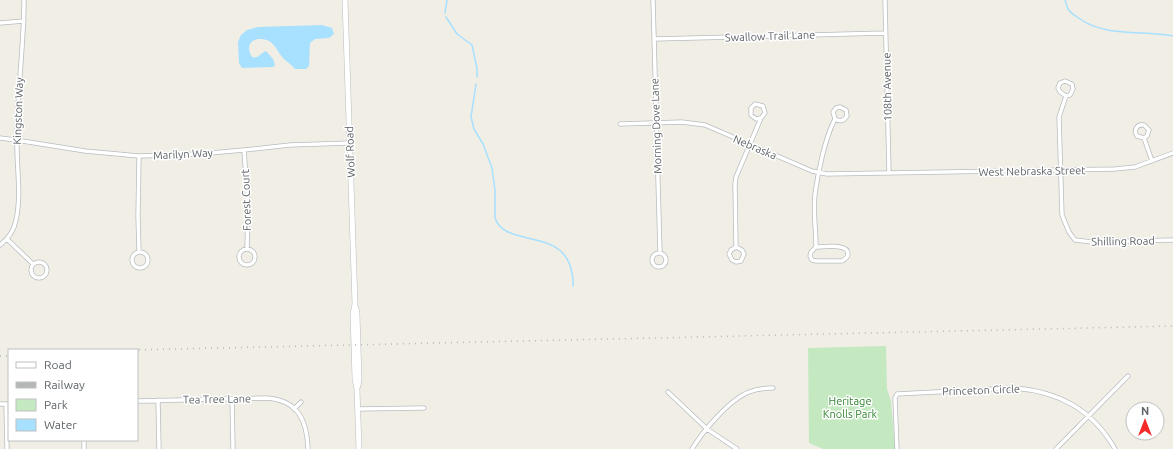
<svg xmlns="http://www.w3.org/2000/svg" width="1173" height="449" font-family="Ubuntu,sans-serif">
<style>
.green{fill:#c4e9c1}
.water{fill:#a8e0ff}
.lines{fill:none;stroke-linecap:round;stroke-linejoin:round}
.stream{stroke:#a8e0ff;stroke-width:1.5}
.street-casing{stroke:#b8bcc0;stroke-width:5}
.secondary-casing{stroke:#b9bdc2;stroke-width:6}
.street{stroke:#fff;stroke-width:3.5}
.secondary{stroke:#fff;stroke-width:5}
.rail{stroke:#b5b6b7;stroke-width:1.5;stroke-dasharray:1 5;stroke-linecap:butt}
.labels{text-anchor:middle;stroke-width:3;stroke-linejoin:round;paint-order:stroke}
.street-label{font-size:11px;fill:#5d6367;stroke:#fff}
.park-label{font-size:11px;fill:#318430;stroke:#fff}
</style>
<rect width="100%" height="100%" fill="#f1eee6"/>
<path class="green" d="M886,346l1,43 4,12 4,48h-72l-14,-6 -1,-95z"/>
<path class="water" d="M322,25l10,3 2,6 -5,4 -14,1 -5,4 -1,23 -3,3h-11c-4,-5 -8,-7 -12,-11 -5,-5 -7,-13 -14,-17 -13,-6 -26,2 -17,16 7,2 8,-4 14,-6l7,8 2,6 -2,2 -31,1 -3,-5 -1,-21 3,-7 6,-5 11,-3z"/>
<g class="lines">
<path class="stream" d="M1065,0c1,3 2,6 3,9 2,3 6,6 9,8 28,21 64,13 96,19
M445,13l2,-13
M446,17l11,17 15,11 5,24v8
M476,84l-5,33 3,12 9,15 9,24 3,22v28c10,29 62,11 75,47 2,7 4,14 3,21"/>
<g class="street-casing">
<path id="street" d="M653,0l7,253
M885,0l4,173
M0,23l24,-2
M654,39l232,-6
M1066,96l-6,-4 -2,-4 2,-5 5,-2 7,3 1,5 -3,6 -4,1 -7,21 3,98 7,17 6,8 17,2 81,-2
M620,124l62,-2 23,3 107,46 15,3 288,-5 20,-2 38,-14
M0,138l16,2 69,11 54,5 60,-2 45,-4 46,-5 60,-2
M1144,138l-7,-2c-4,-6 0,-12 7,-11l5,5 -2,6 -3,2 8,23
M244,150l4,55 -1,44
M7,239l26,25
M0,245c8,-6 14,-14 16,-25 6,-27 0,-54 1,-82 0,-46 7,-92 7,-138
M736,247l6,3 2,4 -3,7 -5,1 -4,-2 -3,-6 2,-4 5,-3 -1,-63 1,-7 25,-59 4,-5 -2,-7 -8,-2 -4,4v7l5,4 5,-1
M816,247c8,0 32,-4 32,7 0,4 -3,5 -6,7h-26l-4,-1 -2,-4 1,-4 5,-5c0,-17 -3,-36 -1,-53 3,-22 10,-56 20,-75l-2,-7 3,-4 4,-1 6,3 1,6c-3,5 -7,6 -12,3
M239 257a8 8 0 1 1 16 0a8 8 0 1 1-16 0Z
M132 260a8 8 0 1 1 16 0a8 8 0 1 1-16 0Z
M139,252l-1,-36 1,-60
M652 260a7 7 0 1 1 14 0a7 7 0 1 1-14 0Z
M31 270a8 8 0 1 1 16 0a8 8 0 1 1-16 0Z
M668,392l39,37 30,20
M232,399l1,50
M158,400l1,49
M137,401l129,-3c32,2 41,22 42,51
M0,404h9
M6,404l1,45
M294,409l7,-7
M358,409l66,-1
M84,440v9
M692,449c11,-18 37,-49 57,-57 7,-3 16,-4 24,-4
M897,449l-2,-51 2,-4 116,-6c45,3 79,21 102,61
M1056,449l72,-73"/>
</g>
<g class="secondary-casing">
<path id="secondary" d="M345,0l10,304 -2,10 2,65 2,10 2,60
M356,308l1,6 2,65 -1,7"/>
</g>
<use href="#street" class="street"/>
<use href="#secondary" class="secondary"/>
<path class="rail" d="M133,350l1040,-24
M0,356h9"/>
</g>
<g class="labels">
<g class="street-label">
<text transform="translate(770 36) rotate(-2)" y="4">Swallow Trail Lane</text>
<text transform="translate(887 87) rotate(-91)" y="4">108th Avenue</text>
<text transform="translate(18 111) rotate(-88)" y="4">Kingston Way</text>
<text transform="translate(656 126) rotate(-92)" y="4">Morning Dove Lane</text>
<text transform="translate(755 147) rotate(23)" y="4">Nebraska</text>
<text transform="translate(350 152) rotate(-92)" y="4">Wolf Road</text>
<text transform="translate(183 154) rotate(-3)" y="4">Marilyn Way</text>
<text transform="translate(1032 171) rotate(-1)" y="4">West Nebraska Street</text>
<text transform="translate(246 200) rotate(-92)" y="4">Forest Court</text>
<text transform="translate(1123 241) rotate(-1)" y="4">Shilling Road</text>
<text transform="translate(981 390) rotate(-2)" y="4">Princeton Circle</text>
<text transform="translate(217 399) rotate(-1)" y="4">Tea Tree Lane</text>
</g>
<g class="park-label">
<text x="850" y="405">Heritage<tspan x="850" dy="13">Knolls Park</tspan></text>
</g>
</g>
<rect x="8" y="349" width="130" height="92" fill="#ffffff" stroke="#bec1c2"/>
<rect x="16" y="362" width="20" height="6" fill="#ffffff" stroke="#bec1c2"/>
<text x="44" y="369" font-size="12" fill="#5d6367">Road</text>
<rect x="16" y="382" width="20" height="6" fill="#b5b6b7" stroke="#bec1c2"/>
<text x="44" y="389" font-size="12" fill="#5d6367">Railway</text>
<rect x="16" y="399" width="20" height="12" fill="#c4e9c1" stroke="#bec1c2"/>
<text x="44" y="409" font-size="12" fill="#5d6367">Park</text>
<rect x="16" y="419" width="20" height="12" fill="#a8e0ff" stroke="#bec1c2"/>
<text x="44" y="429" font-size="12" fill="#5d6367">Water</text>
<g transform="translate(1145 421)"><circle r="19" fill="#ffffff" stroke="#bec1c2"/>
<path d="M0-3L7 15L0 10L-7 15Z" fill="#f42929"/>
<text y="-6" font-size="11" font-weight="bold" text-anchor="middle" fill="#5d6367">N</text>
</g>
</svg>
